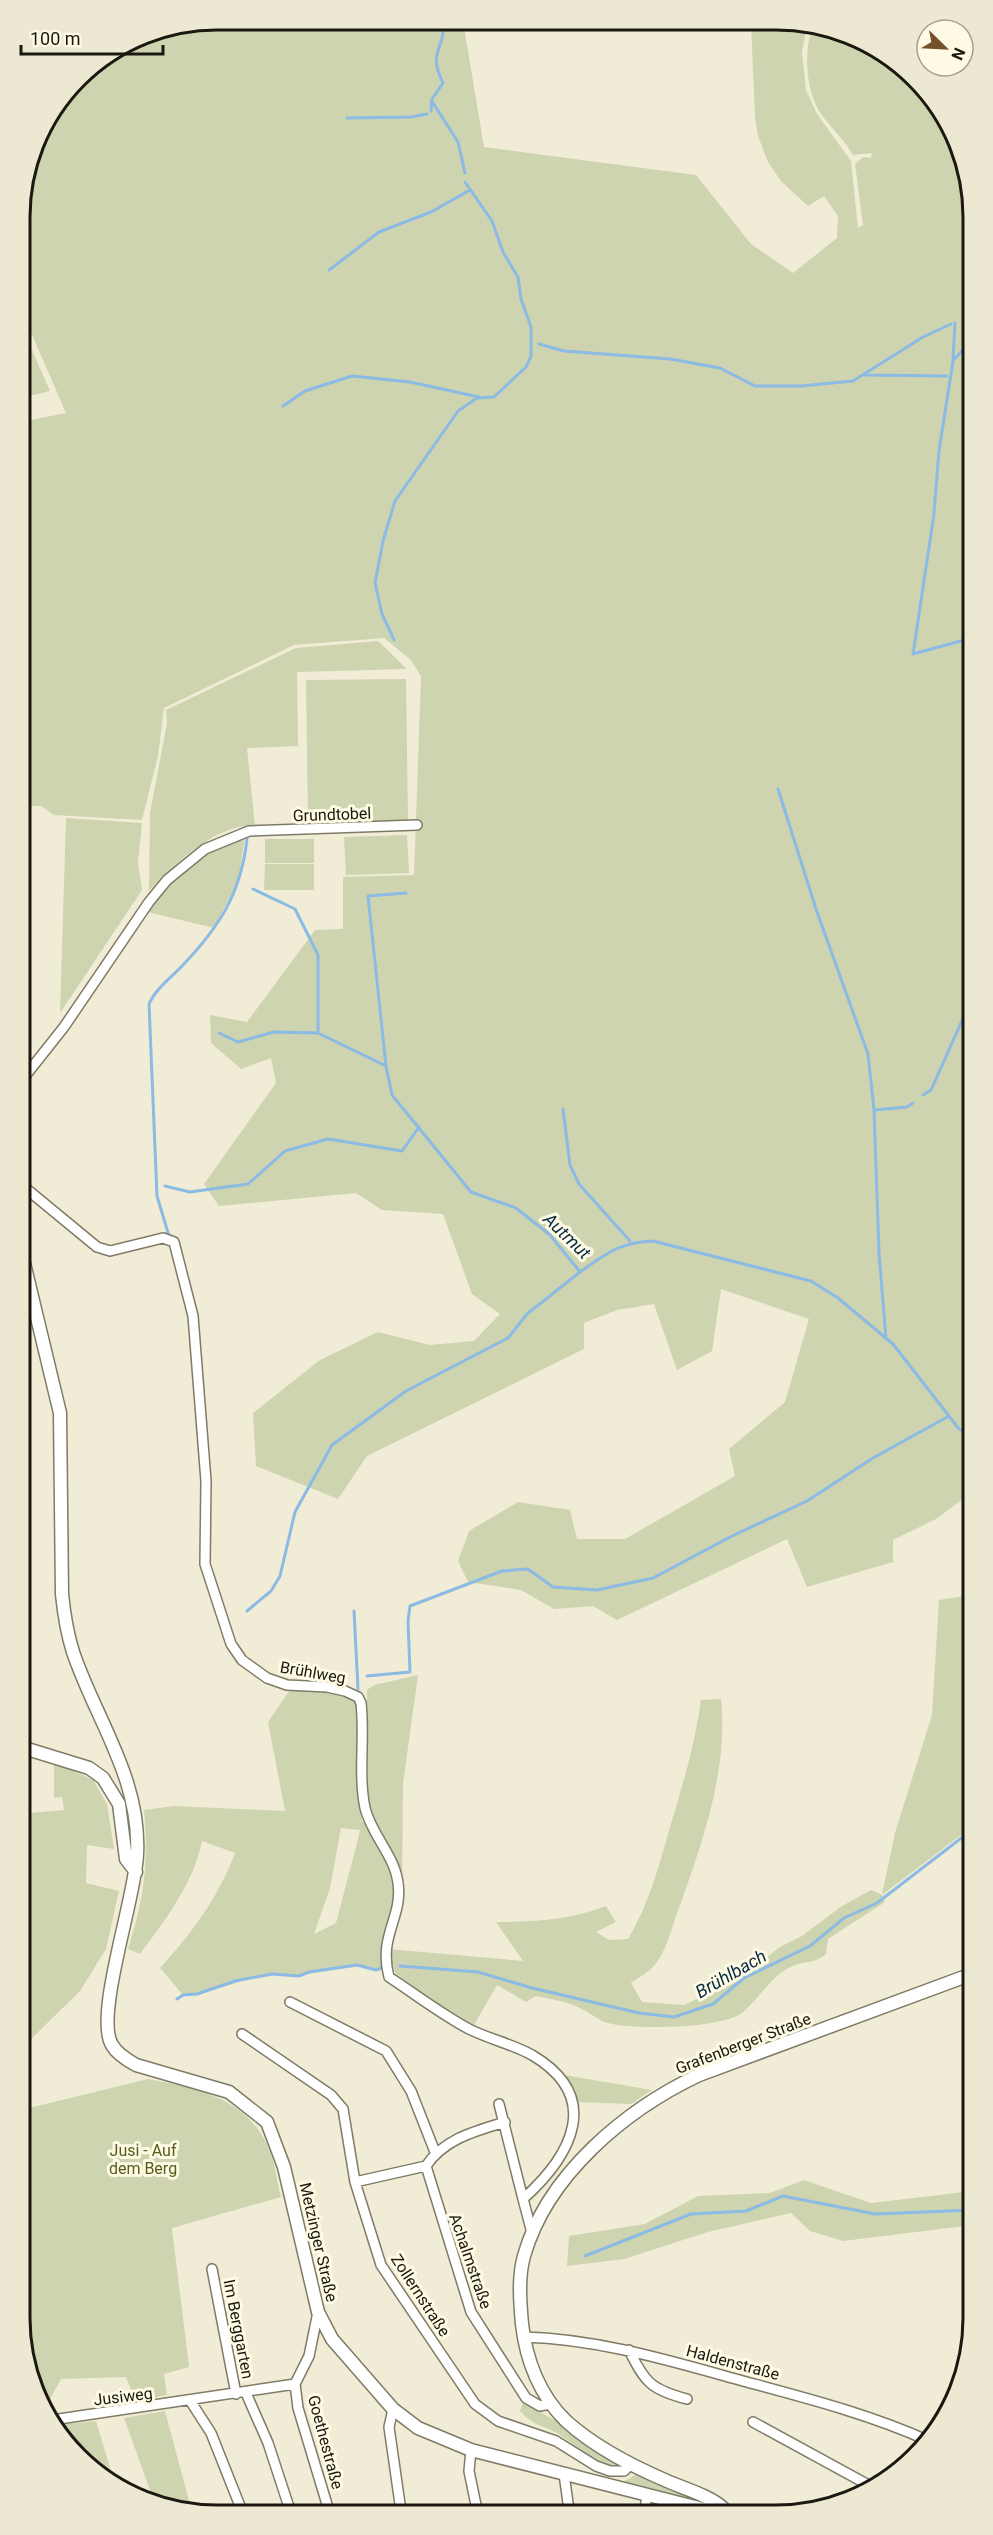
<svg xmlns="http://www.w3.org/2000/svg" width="993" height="2535" font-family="Roboto,sans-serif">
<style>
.green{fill:#ced4af;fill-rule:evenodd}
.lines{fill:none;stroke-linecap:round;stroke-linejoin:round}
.stream{stroke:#8bbae4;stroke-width:3}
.street-casing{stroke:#7f7b67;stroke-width:12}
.secondary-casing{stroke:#7f7b67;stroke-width:15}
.street{stroke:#fff;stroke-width:9}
.secondary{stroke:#fff;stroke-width:12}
.labels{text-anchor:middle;stroke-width:6;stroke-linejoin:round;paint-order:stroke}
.street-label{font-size:16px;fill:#1a1810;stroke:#fefae3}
.park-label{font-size:16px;fill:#565c1b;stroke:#fefae3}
.water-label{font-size:18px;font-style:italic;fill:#072c48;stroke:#fefae3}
.rim{fill:none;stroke:#1a1810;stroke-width:3}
</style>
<rect width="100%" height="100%" fill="#f1ecd6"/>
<path class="green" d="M217,20l246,1 21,126 212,28 55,69 42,29 44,-35 1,-22 -14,-20 -16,10 -27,-25 -13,-19 -10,-26 -3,-19 -4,-94h57l-6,28 4,39 11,24 34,47 7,67 5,-3 -8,-61 8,-7 8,1 1,-5 -19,2c-8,-15 -22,-27 -32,-41 -16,-24 -18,-65 -7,-91l50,17 52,37 51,89 4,1327 -35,26 -43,21v22l-86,25 -20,-48 -170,81 -24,-14 -39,3 -33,-19 -53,-8 -10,-21 11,-30 49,-29 52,8 7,29h48l110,-63 -6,-27 56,-47 24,-83 -88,-30 -9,62 -35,19 -23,-66 -37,6 -33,13v26l-217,107 -29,43 -82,-33 -3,-53 67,-53 58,-28 52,13 44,-4 26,-27 -28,-20 -29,-80 -61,-4 -26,-17 -137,13 -15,-22 72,-101 -5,-25 -30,11 -30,-26 -1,-28 37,7 68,-92 28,-1v-52l71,-2 7,-199 -11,-17 -26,-21 -90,7 -130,63 -6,48 -16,64 -88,-5 -13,-9h-14l-5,-3 -1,-381 45,-9 -46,-106v-104l20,-74 46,-60 55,-35z
M20,323l30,68 -29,7z
M378,641l29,28 -110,3 1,74 -51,2 8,78c-38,-3 -82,39 -106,65l1,-78 17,-90 -1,-13 130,-62z
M406,679l2,142 -100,2 -2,-143z
M66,818l76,5 -4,39 4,28 -82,123z
M407,835l2,38 -63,2 -2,-38z
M245,837l-7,44 -24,47 -66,-16c27,-40 53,-57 97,-75z
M265,839h49v24h-49z
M265,864h49v26h-50z
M971,1595l1,245 -7,-1v-7l-83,63 3,7 -57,37 -2,15c-15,11 -19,6 -33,12 -22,9 -33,32 -50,46 -20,17 -110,18 -135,11 -9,-2 -16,-9 -24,-13 -15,-8 -32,-11 -48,-14l-10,6 -29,-17 -23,40 -44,-26 -35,-26 -7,-24 135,12 -27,-39c38,0 74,-2 110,-16l10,16 -20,10 13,8 19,-1c21,-35 31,-73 42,-112 13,-42 25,-84 31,-127l20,-1c8,70 -20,149 -44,214 -6,17 -11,40 -24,54 -6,6 -15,11 -22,16l11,19 42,3 30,-14 37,-22 29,-22 22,-11 40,-30 29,-16 11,5 13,-62 37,-118 7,-115z
M418,1675l-15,109 -1,105 -28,-64 -6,-21 -1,-114 7,-5z
M290,1690l52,4 17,9 1,107 2,11 8,7 25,55 -1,23 -12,35v27c-10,3 -18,-3 -27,-2 -19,1 -36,6 -54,9 -8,2 -19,-2 -28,-1 -30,4 -59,19 -90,21l-23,-27c32,-35 58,-70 75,-115l-33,-12c-9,43 -36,78 -62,113l-12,-5c16,-50 21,-86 16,-139l30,-4 111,5 -17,-89zM341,1828l19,2 -3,13 -21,80 -22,11 16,-46z
M54,1762l39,18 14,24 7,45 -27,-4 -1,38 33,8 -13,58 -26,42 -55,54v-82l4,-24v-126l35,-3 -2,-13 -8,1z
M564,2075l88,15 -21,14 -54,-2z
M148,2079c48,9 99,19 120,68 7,16 9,34 13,50l-109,31 17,139 -25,7 3,21 -31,6 -10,-24 -65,2 -14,26 -21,-36 -1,-260z
M804,2180l67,23 102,-12v34l-130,16 -33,-10 -19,-18 -83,19 -84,27 -57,7 2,-30 76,-12 53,-28 72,-3z
M523,2403l37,20 59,43c-16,3 -46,-22 -59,-31 -15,-10 -26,-8 -40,-24z
M165,2411l27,101h-14l-23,-8 -31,-86z
M96,2421l19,64 -38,-27 -19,-33z
M637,2474l71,32 -1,2 -86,-25z"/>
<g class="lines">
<path class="stream" d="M433,103l25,39 7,31
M431,111l1,-12 11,-16c-17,-33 5,-36 -1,-62
M347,118l64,-1 16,-3
M329,270l50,-38 52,-20 39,-22
M539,344l25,7 106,8 50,9 35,18h46l52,-5 70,-44 28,-13
M953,359l2,-36
M865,375l82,1
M283,406l22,-15 47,-15 58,6 69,15
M934,512l5,-61 14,-90 14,-16
M934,514l-21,140 55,-15
M394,640l-12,-26 -7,-31 8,-42 12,-40 63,-90 19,-13 17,-1 32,-30 5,-11v-29l-10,-28 -3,-22 -15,-25 -11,-31 -27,-39
M778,789l38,120 52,145 6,56 5,143 7,86
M253,889l42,20 23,46v78
M406,893l-38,3 18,170 6,29 79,97 45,16 34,27 30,37c26,-18 40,-30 73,-31l158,40 27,17 55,46 66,85 12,6
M219,1033l19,9 36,-10 44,1 68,33
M923,1095l8,-5 38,-85
M563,1109l7,56 9,19 51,57
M875,1110l32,-3 6,-4
M165,1186l25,6 58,-8 37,-33 43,-12 74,12 17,-24
M169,1236l-12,-40 -8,-192c7,-16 23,-27 34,-39 37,-39 58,-72 64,-126
M247,1611l24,-20 9,-15 15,-64 37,-67 74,-54 102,-53 19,-24 53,-42
M354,1611l4,78
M367,1676l43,-4 -2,-51 2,-15 92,-35 26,-2 25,18 44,3 56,-12 79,-42 75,-35 66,-43 76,-42
M382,1950l4,-20
M400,1966l78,6 54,16 107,25 35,4 39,-13 31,-26 66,-32 34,-28 33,-15 87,-67 8,-3
M177,1999l6,-4 14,-1 38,-13 37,-7 27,2 10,-4 48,-7 19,5 6,-2v-11
M585,2256l106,-42 55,-3 37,-15 92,18 98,-4"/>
<g class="street-casing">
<path id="street" d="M22,1080l42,-53 85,-125 18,-22 38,-31 44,-18 168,-6
M23,1186l74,61 13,4 53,-13 11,4 19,74 13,165 -1,83 26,80 11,16 25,18 20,7 40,2 18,4 13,6 3,6c4,34 -3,71 4,105 6,26 30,48 33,75 5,35 -20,52 -9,94 26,17 52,37 80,52 20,10 43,15 63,26 71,42 40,100 -9,144l9,34
M290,2002l96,49 25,40 24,61
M242,2034l89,61 12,14 12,73 26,83 94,139 23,17 58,20 40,25 14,5h14l7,-7
M499,2104l24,95
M426,2166l45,146 55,86 14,8 10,-2
M355,2182l71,-16c18,-27 49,-35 79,-44
M212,2269l24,125
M318,2312l-9,44 -14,28 3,24 31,103
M524,2337c75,2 147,24 219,44 63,17 126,33 186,60
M629,2350c16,33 23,40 58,49
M246,2393l22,50 21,64
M191,2402l20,31 31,78
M393,2409l-4,18 12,84
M59,2419l236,-35
M753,2422l121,66
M471,2450l-2,21 8,39
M564,2474l5,36
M645,2510l2,-16"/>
</g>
<g class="secondary-casing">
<path id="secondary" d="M23,1259l37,154 2,181c2,20 5,39 11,58 23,68 68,127 64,202 -1,42 -43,162 -25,191 5,9 15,15 24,20l93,27 38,30 17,45 34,145 14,27 61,70 25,19 53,22 232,59
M24,1748l65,20 14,10 16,26 7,55 10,13
M724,2509c-13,-13 -39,-20 -57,-28 -35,-15 -71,-33 -101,-60 -26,-25 -40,-61 -44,-97 -2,-22 -4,-47 2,-68 23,-81 101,-146 175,-181l273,-101"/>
</g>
<use href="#street" class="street"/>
<use href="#secondary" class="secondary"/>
</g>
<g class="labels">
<g class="street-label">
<text transform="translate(332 814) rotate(-2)" y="6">Grundtobel</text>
<text transform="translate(313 1672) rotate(10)" y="6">Brühlweg</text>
<text transform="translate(743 2043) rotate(-21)" y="6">Grafenberger Straße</text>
<text transform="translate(319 2242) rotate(77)" y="6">Metzinger Straße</text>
<text transform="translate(471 2261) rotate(71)" y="6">Achalmstraße</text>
<text transform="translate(421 2295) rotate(57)" y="6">Zollernstraße</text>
<text transform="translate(239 2329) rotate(79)" y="6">Im Berggarten</text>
<text transform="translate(733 2362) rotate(15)" y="6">Haldenstraße</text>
<text transform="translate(123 2396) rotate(-7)" y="6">Jusiweg</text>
<text transform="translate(326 2442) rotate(75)" y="6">Goethestraße</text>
</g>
<g class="park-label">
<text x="143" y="2156">Jusi - Auf<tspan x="143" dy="18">dem Berg</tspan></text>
</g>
<g class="water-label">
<text transform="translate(567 1236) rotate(44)" y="6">Autmut</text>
<text transform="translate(731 1974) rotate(-30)" y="6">Brühlbach</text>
</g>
</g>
<path d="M0 0H993V2535H0ZM217 30H776A187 187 0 0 1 963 217V2318A187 187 0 0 1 776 2505H217A187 187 0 0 1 30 2318V217A187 187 0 0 1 217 30Z" fill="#ece8d2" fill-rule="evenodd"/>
<path class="rim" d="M217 30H776A187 187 0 0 1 963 217V2318A187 187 0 0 1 776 2505H217A187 187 0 0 1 30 2318V217A187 187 0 0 1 217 30Z"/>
<g transform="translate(945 48) rotate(114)"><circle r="28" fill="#fefae3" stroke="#a3a08f" stroke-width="1.5"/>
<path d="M0-4.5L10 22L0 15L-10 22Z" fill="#75502b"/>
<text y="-9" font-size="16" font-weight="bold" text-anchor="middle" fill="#1a1810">N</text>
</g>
<path d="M21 45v9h142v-9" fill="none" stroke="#1a1810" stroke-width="3"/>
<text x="30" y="45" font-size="18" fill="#1a1810" stroke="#fefae3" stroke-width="4.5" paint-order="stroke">100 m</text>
</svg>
